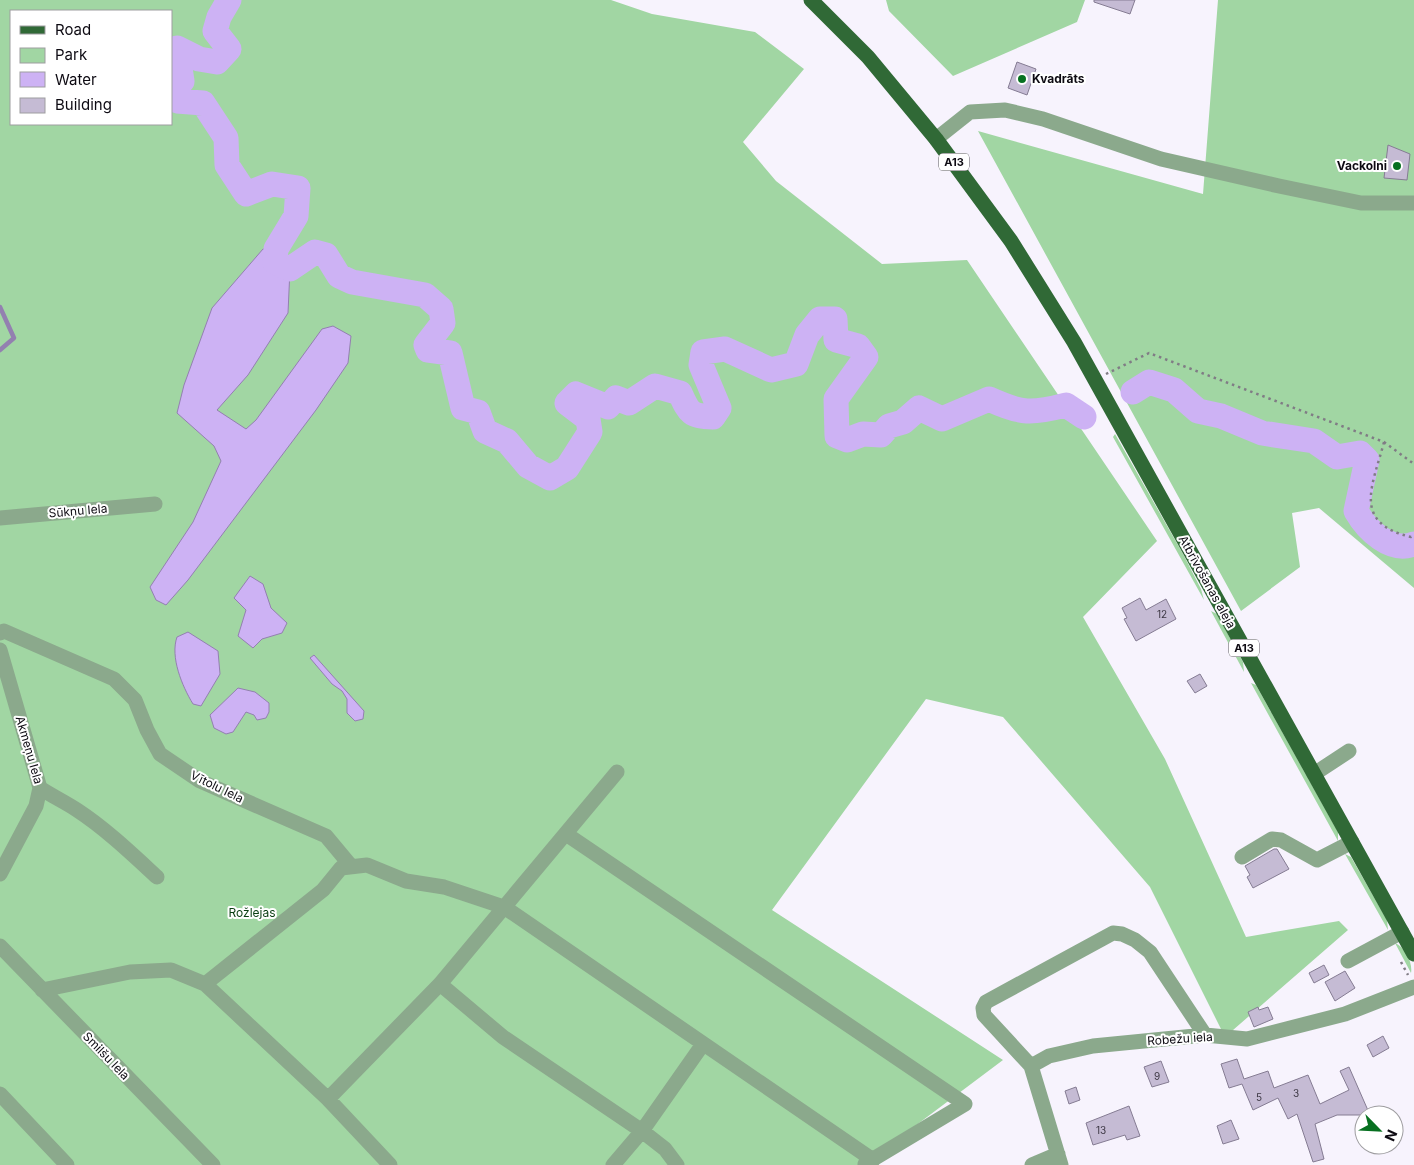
<svg xmlns="http://www.w3.org/2000/svg" width="1414" height="1165" font-family="Inter,sans-serif">
<style>
.green{fill:#a1d6a3;fill-rule:evenodd}
.water{fill:#cdb2f4;stroke:#9380b0}
.lines{fill:none;stroke-linecap:round;stroke-linejoin:round}
.stream{stroke:#9380b0;stroke-width:4.5}
.river{stroke:#cdb2f4;stroke-width:25}
.building{fill:#c5bbd4;stroke:#857c93}
.path{stroke:#807c85;stroke-width:2.5;stroke-dasharray:2.5 4;stroke-linecap:butt}
.minor{stroke:#8ba98c;stroke-width:15}
.major{stroke:#306936;stroke-width:15}
.poi-dot{fill:#077020;stroke:#fff;stroke-width:2}
.labels{text-anchor:middle;stroke-width:4;stroke-linejoin:round;paint-order:stroke}
.number-label{font-size:10px;fill:#3b3642}
.shield{fill:#fff;stroke:#565459;stroke-width:1}
.shield-label{font-size:11px;font-weight:bold;fill:#0d0a12}
.poi-label{font-size:12px;font-weight:bold;fill:#0d0a12;stroke:#fff;text-anchor:start}
.street-label{font-size:12px;fill:#0d0a12;stroke:#fff}
.park-label{font-size:12px;fill:#093d11;stroke:#fff}
</style>
<rect width="100%" height="100%" fill="#f7f3fd"/>
<path class="green" d="M0,0h611l41,14 103,18 49,37 -61,73 33,39 106,83 85,-4 190,281 -74,76 82,142 81,178 93,-16 9,9 -123,107 -75,-150 -147,-170 -77,-18 -154,211 231,150 -140,105h-863zM11,11h160v113h-160z
M886,0h199l-8,22 -124,54 -64,-65z
M1218,0h196v588l-95,-80 -27,5 8,54 -59,44 -263,-480 225,63z
M1115,434l68,120 18,35 3,11 -91,-163z
M1211,611l6,3 26,48 1,10z
M1251,683l5,2 82,147v9z
M1345,854l6,3 36,63 1,10z
M1395,943c10,4 18,20 16,30z"/>
<path class="water" d="M263,249h13v13l14,7 -2,44 -40,62 -31,35 29,19 10,-9 66,-91 11,-3 18,10 -3,27 -32,47 -128,170 -22,25 -10,-5 -6,-13 43,-65 28,-61 -7,-15 -37,-33 7,-28 28,-77z
M250,576l13,8 8,24 16,15 -5,10 -20,6 -9,9 -15,-12 8,-26 -12,-12z
M188,632l30,19 2,23 -19,32 -8,-2c-11,-18 -23,-47 -16,-67z
M314,655l50,56 -1,8 -8,2 -8,-8v-14l-5,-8 -10,-7 -22,-26z
M238,688l17,4 14,11v9l-3,6 -9,2 -3,-5 -8,-3 -13,20 -7,2 -12,-6 -4,-13z"/>
<g class="lines">
<path class="stream" d="M0,307l14,31 -14,12"/>
<path class="river" d="M171,88l11,-7 -5,-33 22,11 18,3 12,-13 -14,-18 4,-14 10,-17
M171,95l6,6 26,2 23,35 1,27 19,29 26,-10 26,4 -2,28 -20,33 -1,13 15,7 25,-17 11,3 13,21 13,6 73,13 16,14 2,14 -17,22 2,5 22,3 13,55 15,4 7,19 22,10 21,25 22,12 17,-10 23,-36 -2,-13 -21,-16 9,-9 32,13 8,-9 13,5 26,-17 25,7c9,20 10,23 33,24l6,-9 -18,-43 2,-13 22,-3 46,21 25,-6 11,-29 13,-16h15l1,21 22,6 8,11 -30,42 1,37 10,4 16,-6 18,1 8,-9 14,-4 16,-14 23,11 47,-20c33,15 42,15 77,6l18,12
M1133,392l16,-10 25,8 24,21 23,5 41,17 52,8 23,16 23,-4 7,7 -11,51c11,19 34,42 58,33"/>
</g>
<path class="building" d="M1094,0h41l-5,14 -36,-12z
M1017,62l19,7 -9,26 -19,-7z
M1388,145l22,9 -3,26 -23,-2z
M1140,598l6,12 20,-11 10,20 -40,22 -12,-22 3,-1 -5,-10z
M1200,674l7,12 -12,7 -8,-12z
M1274,849h3l12,20 -36,19 -6,-11 3,-2 -5,-9z
M1324,965l5,10 -15,8 -5,-10z
M1345,971l10,17 -20,13 -10,-19z
M1258,1007l1,3 9,-3 5,12 -19,8 -6,-15z
M1383,1036l6,12 -16,9 -6,-12z
M1237,1059l7,20 24,-8 6,17 34,-13 12,29 29,-14 -9,-19 9,-4 21,48h-33l-22,9 9,35 -11,3 -16,-48 -9,5 -10,-21 -25,12 -11,-26 -13,4 -8,-24z
M1161,1061l8,21 -17,5 -8,-20z
M1076,1087l4,13 -11,4 -4,-13z
M1129,1106l11,30 -13,4 -2,-5 -32,10 -7,-22z
M1231,1120l8,19 -16,5 -6,-18z"/>
<g class="lines">
<path class="path" d="M1106,374l43,-21 235,89 30,22
M1384,442c-11,43 -33,81 27,95l3,-2
M1401,962l7,13"/>
<path class="minor" d="M936,139l34,-27 35,-2 38,9 118,40 118,27 82,17h53
M0,518l155,-14
M0,633l4,-2 110,48 21,21 12,30 13,24 40,27 126,55 25,30
M0,650l40,138 -4,18 -36,68
M1314,774l35,-23
M40,788c12,8 25,14 37,22 29,19 55,44 80,67
M566,834l399,270 -100,60
M1242,857l30,-18 9,1 36,20 35,-18
M0,946l213,219
M1348,961l54,-29
M205,984l118,-94 18,-22 26,-3 39,16 38,6 60,20 369,253
M440,984l63,53 139,94 23,18 12,16
M42,990l88,-18 41,-2 34,14 123,115 62,66
M1031,1066l18,-10 44,-10 112,-11 42,4 98,-25 69,-27
M0,1094l67,71
M328,1099l112,-115 177,-212
M613,1165l29,-34 61,-87
M1032,1165l26,-11
M1061,1165l-30,-99 -47,-51 -1,-7 3,-6 127,-69 9,1 13,6 15,12 55,83"/>
<path class="major" d="M811,0l57,57 68,82 75,102 63,101 340,612"/>
</g>
<g class="poi-dot">
<circle cx="1022" cy="79" r="5"/>
<circle cx="1397" cy="166" r="5"/>
</g>
<g class="labels">
<g class="number-label">
<text x="1162" y="618">12</text>
<text x="1157" y="1080">9</text>
<text x="1296" y="1097">3</text>
<text x="1259" y="1101">5</text>
<text x="1101" y="1134">13</text>
</g>
<g class="shield">
<rect x="939" y="153.5" width="30" height="17" rx="4"/>
<rect x="1229" y="639.5" width="30" height="17" rx="4"/>
</g>
<g class="shield-label">
<text x="954" y="166">A13</text>
<text x="1244" y="652">A13</text>
</g>
<g class="poi-label">
<text x="1032" y="83">Kvadrāts</text>
<text x="1387" y="170" text-anchor="end">Vackolni</text>
</g>
<g class="street-label">
<text transform="translate(78 511) rotate(-5)" y="4">Sūkņu Iela</text>
<text transform="translate(1207 582) rotate(61)" y="4">Atbrīvošanas aleja</text>
<text transform="translate(29 750) rotate(74)" y="4">Akmeņu Iela</text>
<text transform="translate(217 787) rotate(26)" y="4">Vītolu Iela</text>
<text transform="translate(1180 1039) rotate(-4)" y="4">Robežu iela</text>
<text transform="translate(106 1056) rotate(46)" y="4">Smilšu Iela</text>
</g>
<g class="park-label">
<text x="252" y="917">Rožlejas</text>
</g>
</g>
<rect x="10" y="10" width="162" height="115" fill="#ffffff" stroke="#9e9da0"/>
<rect x="20" y="26" width="25" height="8" fill="#306936" stroke="#9e9da0"/>
<text x="55" y="35" font-size="15" fill="#0d0a12">Road</text>
<rect x="20" y="48" width="25" height="15" fill="#a1d6a3" stroke="#9e9da0"/>
<text x="55" y="60" font-size="15" fill="#0d0a12">Park</text>
<rect x="20" y="72" width="25" height="15" fill="#cdb2f4" stroke="#9e9da0"/>
<text x="55" y="85" font-size="15" fill="#0d0a12">Water</text>
<rect x="20" y="98" width="25" height="15" fill="#c5bbd4" stroke="#9e9da0"/>
<text x="55" y="110" font-size="15" fill="#0d0a12">Building</text>
<g transform="translate(1379 1130) rotate(114)"><circle r="24" fill="#ffffff" stroke="#9e9da0"/>
<path d="M0-4L9 19L0 12L-9 19Z" fill="#077020"/>
<text y="-8" font-size="14" font-weight="bold" text-anchor="middle" fill="#0d0a12">N</text>
</g>
</svg>
